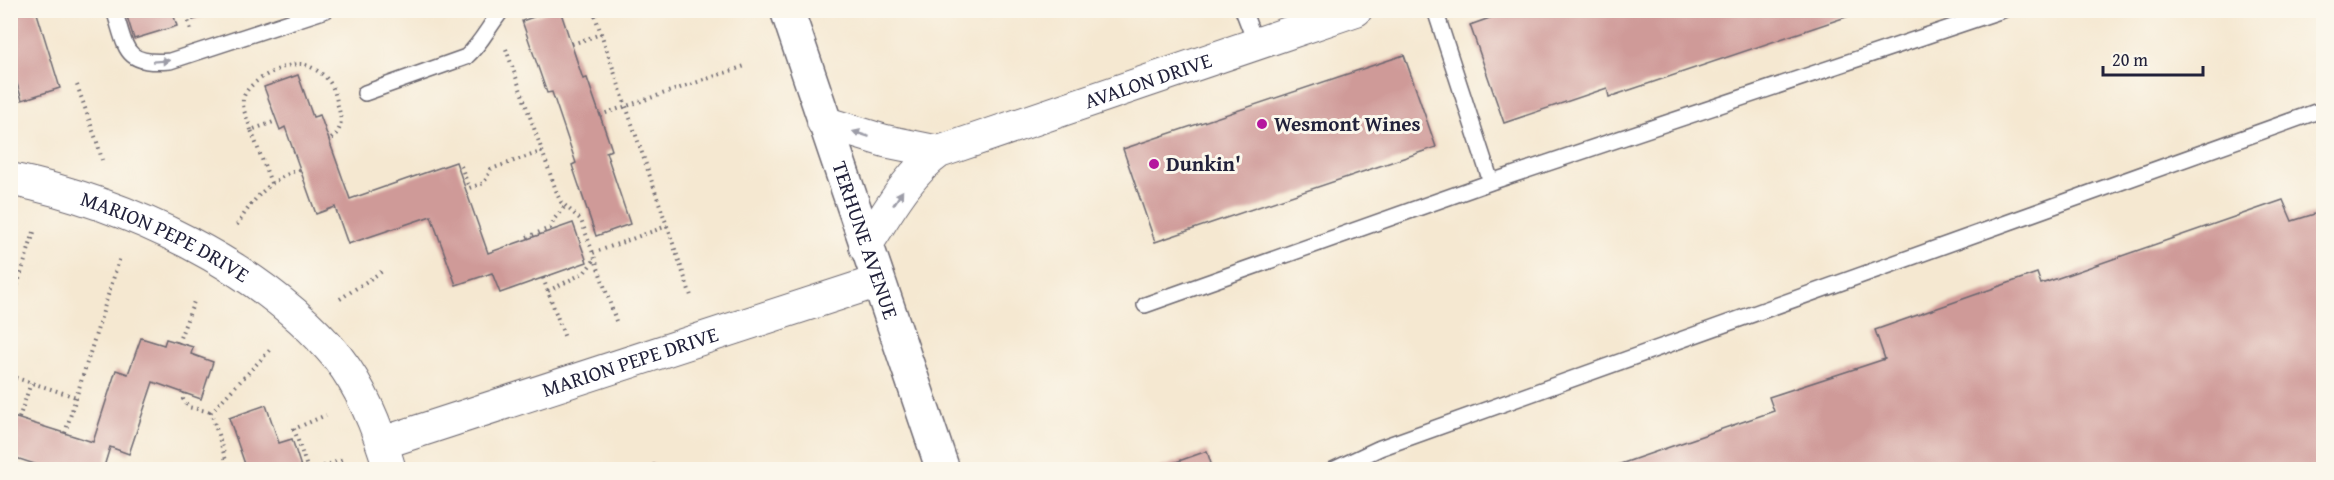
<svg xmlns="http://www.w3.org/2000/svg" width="2334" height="480" font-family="'Gentium Book Plus',serif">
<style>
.building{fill:#cf9a98}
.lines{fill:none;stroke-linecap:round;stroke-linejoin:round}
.service-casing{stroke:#6c6770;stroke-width:18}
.minor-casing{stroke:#6c6770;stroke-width:34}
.tertiary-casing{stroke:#6c6770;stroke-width:36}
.path{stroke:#6c6770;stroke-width:4;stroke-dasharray:1.5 4.5;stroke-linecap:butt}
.service{stroke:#fff;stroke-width:15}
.minor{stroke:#fff;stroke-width:32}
.tertiary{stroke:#fff;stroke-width:33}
.oneway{fill:#9c9ca7}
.poi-dot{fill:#b5179e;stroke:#fbf7ec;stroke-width:2}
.labels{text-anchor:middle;stroke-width:6;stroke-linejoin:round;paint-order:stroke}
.street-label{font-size:21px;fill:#22223b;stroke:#fbf7ec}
.poi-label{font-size:21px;font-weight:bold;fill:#22223b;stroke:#fbf7ec;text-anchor:start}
</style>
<rect width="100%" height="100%" fill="#fbf7ec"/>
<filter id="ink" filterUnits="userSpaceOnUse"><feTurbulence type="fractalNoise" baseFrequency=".0167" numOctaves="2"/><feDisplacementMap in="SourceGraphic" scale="12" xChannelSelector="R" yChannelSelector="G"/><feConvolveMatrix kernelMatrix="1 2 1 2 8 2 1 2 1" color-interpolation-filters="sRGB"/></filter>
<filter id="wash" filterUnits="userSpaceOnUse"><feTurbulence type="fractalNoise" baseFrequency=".008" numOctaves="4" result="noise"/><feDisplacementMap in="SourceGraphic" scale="24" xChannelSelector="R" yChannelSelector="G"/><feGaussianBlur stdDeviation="1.35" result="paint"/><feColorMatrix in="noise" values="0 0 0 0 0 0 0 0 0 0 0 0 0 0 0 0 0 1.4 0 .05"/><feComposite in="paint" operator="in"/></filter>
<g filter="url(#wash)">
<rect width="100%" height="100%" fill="#f5e8d1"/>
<g id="blocks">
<path class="building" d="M10,10h26l24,78 -38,12 -12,-39z
M125,10h47l5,16 -43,13z
M190,10h30v1l-27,9z
M553,10h7l23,69 4,-1 25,72 -6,2 24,72 -34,12 -24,-71 4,-2 -24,-71 -5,1 -25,-72z
M1512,10h335l2,6 -240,81 -2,-9 -103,35 -34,-98z
M1404,55l32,92 -281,95 -32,-93z
M298,75l15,42 7,-2 30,84 106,-37 32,91 85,-30 14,39 -87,31 -8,-20 -36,12 -25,-69 -83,28 -13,-37 -19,7 -31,-87 -5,3 -16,-43z
M2283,200l9,21 32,-10v259h-721l171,-59 -5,-14 116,-38 -10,-29 162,-57 4,11z
M141,338l23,7 2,-6 27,8 -2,7 22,8 -12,37 -48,-17 -24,72 -19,-7 -7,23h-50l-43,-14v-40l83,26 23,-72 12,4z
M266,405l13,38 13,-4 10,31h-55l-18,-52z
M1207,451l6,19h-57v-1z
M654,464l2,6h-16v-1z"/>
</g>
</g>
<g filter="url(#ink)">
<use href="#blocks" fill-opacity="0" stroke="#6c6770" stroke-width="1.5"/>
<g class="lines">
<g class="service-casing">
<path id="service" d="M114,10c13,39 9,55 56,51l156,-51
M1243,10l13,34
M365,93l101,-36c15,-13 23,-31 36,-47
M1491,182l512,-172
M1145,305l346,-123 -56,-172
M1333,470l47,-22 944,-339"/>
</g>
<g class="minor-casing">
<g id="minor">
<path d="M823,122l62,19 54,11"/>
<path id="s1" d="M10,179c116,24 251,86 328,179 25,32 41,73 52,112"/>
<path id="s2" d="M865,247c22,-33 42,-72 74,-95l417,-142"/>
<path id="s3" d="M382,443l497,-162"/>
</g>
</g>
<g class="tertiary-casing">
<g id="tertiary">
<path id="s4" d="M787,10l156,460"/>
</g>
</g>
<path class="path" d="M185,10l6,20
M593,10l98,286
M572,44l29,-10
M506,49l52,147 3,6 20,18 12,33
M77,85l21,60 4,15
M600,115l145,-49
M251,130c-3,-10 -9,-20 -8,-31 4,-18 40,-35 57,-35 8,0 23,9 28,16 6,7 8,17 10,26 4,14 5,23 -7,33
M461,166l8,22 15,-5 7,-14 52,-18
M271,183l-20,-53 25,-9
M237,225c18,-28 31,-44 63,-56
M527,237l23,-9 5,-10 11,-13
M543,278l22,60
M548,291l36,-18 11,-14
M340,299l44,-29
M10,308l25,-79
M616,321l-23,-68 74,-27
M178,343l17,-44
M10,376l66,21
M185,393l-2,6 5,8 23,5
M19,418l12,-35
M65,433l55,-176
M229,470l-18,-58 60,-63
M308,470l-14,-41 32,-14
M312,470l32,-11"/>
<use href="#service" class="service"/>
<use href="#minor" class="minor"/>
<use href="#tertiary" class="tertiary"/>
</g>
<defs><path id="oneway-solid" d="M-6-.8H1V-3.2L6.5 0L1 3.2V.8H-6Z" transform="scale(1.5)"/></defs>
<g class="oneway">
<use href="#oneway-solid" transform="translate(161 61) rotate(-4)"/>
<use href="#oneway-solid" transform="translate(861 134) rotate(-162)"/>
<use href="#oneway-solid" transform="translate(898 198) rotate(-57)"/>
</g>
</g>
<g class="poi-dot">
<circle cx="1262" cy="124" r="6"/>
<circle cx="1154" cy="164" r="6"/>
</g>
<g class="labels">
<g class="street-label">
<text dy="7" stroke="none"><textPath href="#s2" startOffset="342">AVALON DRIVE</textPath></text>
<text dy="7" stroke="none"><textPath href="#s1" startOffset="166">MARION PEPE DRIVE</textPath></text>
<text dy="7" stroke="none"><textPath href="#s4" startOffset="243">TERHUNE AVENUE</textPath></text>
<text dy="7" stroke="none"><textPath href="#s3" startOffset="261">MARION PEPE DRIVE</textPath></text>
</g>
<g class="poi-label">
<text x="1274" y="131">Wesmont Wines</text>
<text x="1166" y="171">Dunkin'</text>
</g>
</g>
<rect width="2334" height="480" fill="none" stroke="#fbf7ec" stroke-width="36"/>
<path d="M2103 66v9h100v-9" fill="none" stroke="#22223b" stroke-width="3"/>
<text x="2112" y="66" font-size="18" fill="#22223b" stroke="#fbf7ec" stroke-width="4.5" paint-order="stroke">20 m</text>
</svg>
